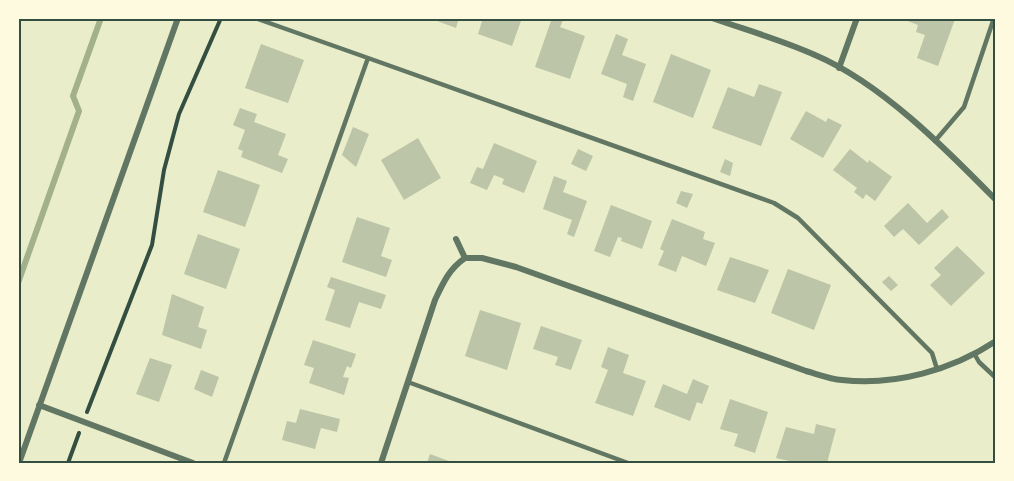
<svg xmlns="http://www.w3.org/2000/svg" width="1014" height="481" font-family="Barlow,sans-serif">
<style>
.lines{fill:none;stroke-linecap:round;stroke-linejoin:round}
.stream{stroke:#a3b18a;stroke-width:6}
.building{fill:#bcc5a7}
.path{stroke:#344e41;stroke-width:4}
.service{stroke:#617663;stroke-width:4.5}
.minor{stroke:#617663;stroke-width:6}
.neatline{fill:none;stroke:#344e41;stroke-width:2}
</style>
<rect width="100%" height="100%" fill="#e9edc9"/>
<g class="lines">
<path class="stream" d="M18,283l61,-172 -6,-15 28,-78"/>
</g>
<path class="building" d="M429,18h30l-3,10z
M483,18h39l-10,28 -34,-12z
M552,18h12l-4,9 25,9 -15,43 -35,-12z
M906,18l49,1 -17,47 -21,-8 8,-23 -9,-3 2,-7 -13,-5z
M616,34l12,5 -6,16 24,9 -13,37 -10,-4 4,-13 -26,-10z
M261,44l43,16 -16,43 -43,-15z
M671,54l40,16 -18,48 -40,-16z
M759,84l23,8 -21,54 -49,-18 16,-41 26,10z
M240,108l17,6 -3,8 32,12 -8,21 10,4 -6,14 -41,-16 2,-6 -5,-2 7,-19 -12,-5z
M806,111l20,11 2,-4 14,7 -19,33 -33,-19z
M353,127l16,7 -13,33 -14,-12z
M418,138l23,40 -37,22 -23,-40z
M494,143l43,18 -13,32 -22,-9 2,-5 -10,-4 -7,15 -17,-7 7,-16 6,2z
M578,149l15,7 -7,15 -15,-7z
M850,149l18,14 1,-3 23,17 -17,24 -9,-7 -3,5 -9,-7 3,-4 -24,-18z
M725,159l8,4 -3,13 -10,-4z
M218,170l42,15 -15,42 -42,-15z
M554,176l13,5 -4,11 24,9 -13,36 -7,-3 5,-14 -29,-11z
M681,191l12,3 -6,14 -11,-5z
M908,203l19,20 15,-14 7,8 -30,28 -16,-16 -9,8 -10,-11z
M611,205l41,16 -10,28 -21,-8 1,-3 -4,-1 -8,20 -16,-6z
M357,217l33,11 -9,28 11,4 -6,17 -44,-15z
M672,219l33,13 -2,7 12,4 -9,23 -24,-10 -6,16 -18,-7 6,-14 -4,-2z
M198,234l42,15 -14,40 -42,-15z
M957,246l28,27 -34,33 -21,-21 11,-10 -7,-7z
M730,257l39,13 -14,33 -38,-13z
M788,269l43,16 -17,45 -43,-17z
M889,276l9,9 -7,6 -9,-9z
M331,277l55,18 -5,14 -22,-7 -9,26 -25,-8 10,-30 -8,-3z
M172,294l32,13 -6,20 9,3 -6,19 -39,-14z
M480,310l41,13 -14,47 -42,-14z
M541,326l41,14 -11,30 -16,-5 3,-8 -25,-8z
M313,340l43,14 -5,14 -4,-2 -4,11 6,1 -5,17 -35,-12 5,-15 -10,-3z
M608,347l21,8 -6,18 23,8 -13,35 -38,-13 13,-33 -7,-3z
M150,358l22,7 -13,37 -23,-8z
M201,370l18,7 -7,20 -18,-8z
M693,379l16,7 -7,18 -5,-2 -7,19 -36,-14 9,-23 24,10z
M730,399l38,13 -13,41 -21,-7 4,-12 -18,-5z
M300,409l40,10 -3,13 -16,-4 -6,21 -33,-9 5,-19 9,2z
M816,424l20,5 -9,34h-29l-22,-5 10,-31 28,7z
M430,454l24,9h-27z"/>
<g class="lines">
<path class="path" d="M87,412l65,-167 12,-75 15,-56 42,-96
M68,463l11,-30"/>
<path class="service" d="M368,58l406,145 24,15 134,135 5,16
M935,141l29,-34 30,-89
M18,144v1
M975,355l4,7 17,16
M408,382l220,81
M224,463l144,-405 -113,-40"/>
<path class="minor" d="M712,18c34,12 70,22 103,37 66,28 131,94 181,145
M839,68l18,-50
M456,239l9,19
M465,258h17l34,9 290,104c11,3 24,8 36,9 53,6 110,-10 154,-39
M39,405l154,58
M19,463l159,-445
M381,463l54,-163c8,-17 14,-31 30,-42"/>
</g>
<rect width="1014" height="481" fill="none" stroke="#fefae0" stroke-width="39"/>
<rect x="20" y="20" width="974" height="442" class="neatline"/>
</svg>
